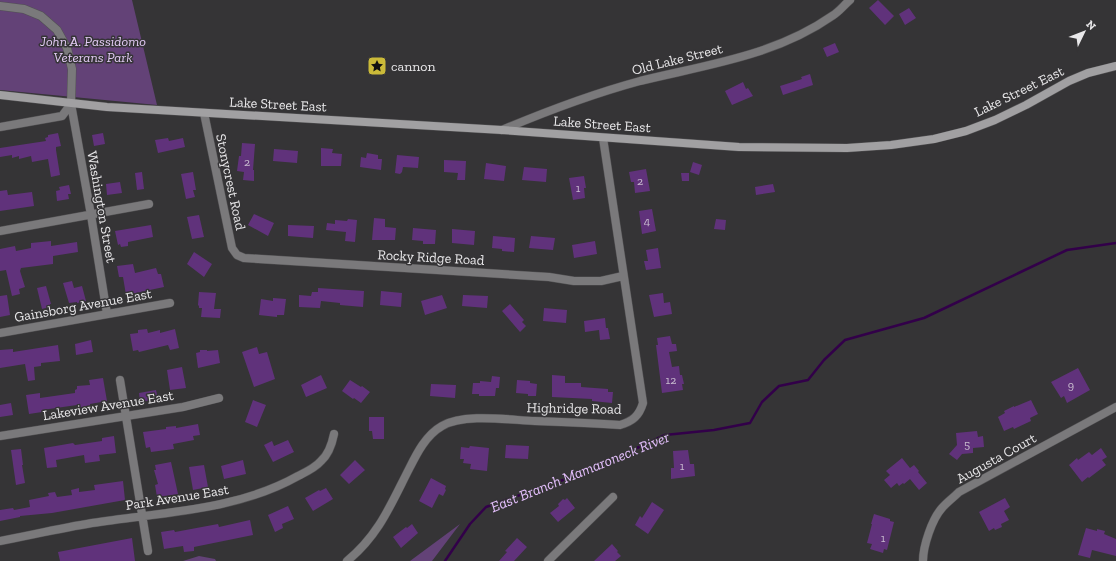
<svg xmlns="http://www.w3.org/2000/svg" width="1116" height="561" font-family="'Zilla Slab',serif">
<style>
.green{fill:#634277}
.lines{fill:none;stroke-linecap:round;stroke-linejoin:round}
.stream{stroke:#320049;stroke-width:2.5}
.building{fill:#60327b}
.minor-casing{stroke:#525153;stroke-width:9}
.secondary-casing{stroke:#525153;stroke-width:9}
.minor{stroke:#7a797b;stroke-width:8}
.secondary{stroke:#a1a0a2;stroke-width:8}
.labels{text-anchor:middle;stroke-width:3;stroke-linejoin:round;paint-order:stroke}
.number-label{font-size:12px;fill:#c7bace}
.park-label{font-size:14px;font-style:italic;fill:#e2caf4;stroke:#353436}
.street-label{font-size:14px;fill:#e9e8ea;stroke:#353436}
.poi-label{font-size:14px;fill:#e9e8ea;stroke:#353436;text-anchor:start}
.water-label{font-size:15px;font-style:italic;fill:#e5c0fe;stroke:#353436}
</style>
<rect width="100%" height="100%" fill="#353436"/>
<path class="green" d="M0,0h132l25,105 -157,-15z
M460,524l-28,37h-22z
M199,556l16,3 1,2h-33z"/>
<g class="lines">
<path class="stream" d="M445,561l25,-37 16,-17 97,-34 82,-38 49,-5 36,-7 12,-21 17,-16 29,-6 16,-20 21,-20 79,-22 143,-68 49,-7"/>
</g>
<path class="building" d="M878,0l16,16 -9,9 -16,-17z
M909,8l7,10 -11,7 -6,-11z
M835,43l4,9 -12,5 -4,-9z
M810,74l3,11 -30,10 -3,-9 22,-7 -1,-2z
M743,82l3,7 2,-1 5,8 -21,9 -7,-14z
M58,133l3,13 -5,1v3l4,25 -9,2 -3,-18 -16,3 -1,-6 -12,3v-3l-7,2v-3l-12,2v-9l46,-7 -1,-3 3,-1v-2z
M103,133l2,11 -11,2 -2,-11z
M168,138l1,3 14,-3 2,9 -27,6 -3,-13z
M242,143l13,1 -2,26h1v11l-11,-1 1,-8 -7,-1 2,-15h2z
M321,148l12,1 -1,4 10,1 -1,12h-20z
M274,149l24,2 -1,12 -24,-2z
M367,153l11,2v4h4l-1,11 -21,-3 1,-10 5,1z
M397,155l22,2 -1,11 -15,-1 -1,5 -2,2 -5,-1z
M444,160l22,1 -1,19h-8l1,-7 -14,-1z
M693,162l9,3 -3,10 -9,-3z
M486,163l20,3 -2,15 -20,-2z
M524,167l23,2 -1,13 -24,-2z
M646,169l4,22 -15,2 -1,-11h-3l-2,-10z
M142,172l2,17 -7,1 -2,-17z
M193,172l3,18h-3l2,7 -9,2 -5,-25z
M681,173h8v8h-7z
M584,176l2,12h-2l1,10 -12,2 -4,-22z
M120,182l2,11 -15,2 -1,-11z
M773,184l2,8 -19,3 -1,-8z
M69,185l2,9h-3l1,5 -12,2 -1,-10 4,-1 -1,-3z
M7,190l1,5 24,-3 2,14 -34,5v-20z
M652,209l4,22 -14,3 -3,-23z
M254,214l20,9 -6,13 -20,-11z
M199,215l5,22 -12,2 -5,-22z
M374,218l11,1v8l11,1 -1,12h-23z
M348,219l9,1 -2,22 -10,-1 1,-9 -20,-2 1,-7 8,1v-4l12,1z
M716,219l10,1 -1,10 -11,-1z
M151,225l2,12 -25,5v4l-7,1 -1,-3 -2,1 -3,-14z
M288,225l26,1 -1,12 -25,-2z
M413,228l23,2 -1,14h-12v-3l-11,-1z
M452,229l23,2 -1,14 -22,-2z
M493,236l22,2 -1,14 -12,-1v-2l-10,-1z
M531,236l24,2 -2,12 -24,-2z
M51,241v5l26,-4 1,10 -25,4v8l-32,4 -1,3 5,16 -6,2 1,5 -8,2 -6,-26 -6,1v-22l15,-3 1,5 15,-3v-5z
M595,241l2,13 -23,4 -2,-13z
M658,248l3,20 -15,2 -2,-9h4l-2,-11z
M194,252l18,12 -8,13 -17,-13z
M133,264l2,9 21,-5 2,6h3l3,13 -38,8 -3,-18h-4l-2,-11z
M72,281l2,7 8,-2 4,15 -9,2v-1l-8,1 -6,-20z
M46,286l5,18h-1v3l-8,2 -5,-21z
M318,288l46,3 -1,16 -23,-2v-2l-19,-2 -1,7 -21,-1v-12l12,1 1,-4h6z
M381,291l21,2 -1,14 -21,-2z
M199,292l17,1 -2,16h7l-1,9 -19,-1 1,-9h-3v-2l-1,-1z
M663,293l1,10 6,-1 2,12 -18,3 -5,-22z
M7,295l3,20 -10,2v-21z
M442,295l5,13 -22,7 -4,-14z
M463,295l25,1 -1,12 -25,-2z
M273,298l13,1 -2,16h-7v2l-18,-2 2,-16 12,2z
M510,304l14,16 -2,2 4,4 -6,6 -18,-21z
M544,308l23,2 -1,13 -23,-2z
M605,318l1,10h2l2,11 -10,1 -1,-10 -14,2 -1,-11z
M147,329l1,4 12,-3v3l15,-4 4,19 -9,2 -2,-5 -29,7 -1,-2 -5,1 -3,-17 8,-1v-3z
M670,336l2,8h4l1,7 -8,1 3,15 7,-1 1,9h2l2,9h-2l1,6 -21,3 -6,-48h2l-1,-7z
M91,340l2,12 -17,3 -1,-11z
M58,345l2,16 -19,2v3l-7,1 1,13 -7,1 -3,-17 -25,4v-18l13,-1v3z
M257,347l2,7 8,-2 8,27 -21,8 -12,-35z
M200,350h7v1l11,-1 2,13 -22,5 -2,-15 4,-1z
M182,367l4,21 -16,2 -3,-20z
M1078,368l12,22 -23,13 -3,-7 -3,2 -10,-16z
M321,375l6,13 -21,9 -5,-12z
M552,375l13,1v7h16v4l27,2v3h5l-1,11 -20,-2v-2l-40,-2z
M492,376l8,1 -1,11h-3l-1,8h-16v-2h-7l1,-11h7v-2l11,1z
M103,378l4,23 -17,3v2l-13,2v-3l-35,5v2l-13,2 -3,-19 14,-2v5l35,-5v-3l2,-1v-3l13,-1 -1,-5z
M350,380l11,7 1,-1 8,6 -9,11 -7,-5 -1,1 -11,-8z
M517,380l13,1v2l7,1 -1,12h-8v-2l-12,-1z
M431,384l25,1 -1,13 -25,-2z
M156,390l2,9 -18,3 -1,-9z
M253,400l13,5 -9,22 -12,-5z
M1031,400l7,14 -8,4 1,3 -17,8 -1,-2 -9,4 -6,-14 7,-4 -1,-2 10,-5v1z
M11,403l2,12 -13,2v-12z
M369,417h15v22h-11l-1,-8h-3z
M198,424l2,11 -7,1 1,4 -21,4 1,5 -23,3 -1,-5 -4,1 -3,-16 23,-3v-2l10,-1v2z
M977,431l1,6 5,-1 1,11 -11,1v5l-11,1 -5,6 -8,-6 8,-9 -1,-12z
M114,436l2,17 -17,2 1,6 -15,2 -1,-8 -28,5 1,7 -10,1 -3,-20 29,-5 2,2 27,-4v-3z
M288,440l6,12 -21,10 -9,-17 8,-4 2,5z
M506,445l23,1 -1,13 -23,-1z
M470,446l19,2 -2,23 -17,-2 1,-5 -8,-1 1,-4h-4l1,-12 8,1z
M1101,448l6,9 -5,3 4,5 -17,13 -1,-1 -6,5 -13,-17 8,-7 1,2 11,-8 3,3z
M21,449l2,16h-1l3,18 -9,2 -5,-35z
M688,450l2,14h4l1,12 -24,3v-11h3l-1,-17z
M902,458l8,10 4,-3 5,6 -1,1 9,11 -8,7 -9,-11 -6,5 -1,-1 -4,3 -2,-3 -6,5 -7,-8 6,-5 -4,-4z
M243,460l3,14 -22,5 -3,-13z
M355,460l10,10 -16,14 -9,-9z
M171,462l7,32 -21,3 -2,-12 3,-1 -4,-14h2l-1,-5z
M204,465l4,22 -15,3 -4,-23z
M431,478l15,8 -1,3 1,1 -3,6 -4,-2 -7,14 -13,-7z
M123,481l2,19 -73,13 -32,3v1l-20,4v-11l13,-2 1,2 16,-3 -1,-7 20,-4 -1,-3 7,-1 2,5 15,-2 -1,-5 8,-2v4l16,-2 -1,-5z
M326,488l7,11 -20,12 -8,-13 14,-8 1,1z
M567,498l8,10 -17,14 -8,-9 9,-7 -1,-2 5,-5 2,1z
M1005,498l5,9 -6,4 5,9 -8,4 1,3 -7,3 -1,-2 -5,3 -10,-19z
M652,502l12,8 -16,24 -13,-9 5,-9 2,2z
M288,506l6,13 -12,5 1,4 -8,4 -7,-17z
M874,514l16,5v2l4,1 -7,28 -3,-1 -1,4 -13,-4 2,-5 -5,-1 5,-19h-1z
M250,520l3,15 -59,12v4l-10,1 -1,-6 -19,3 -3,-17 13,-2 1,2 43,-8 1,3z
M412,524l6,9 -17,15 -8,-11 13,-10 1,1z
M1086,528l11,3v-2l8,2 -1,3 12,5v17l-24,-6 -2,8 -12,-3z
M132,538l3,23h-75l-2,-9z
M517,538l10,9 -13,14h-15l8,-9 -2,-1z
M612,544l6,7 -1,1 4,4 -6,5h-21z"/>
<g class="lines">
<g class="minor-casing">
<path id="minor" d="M0,6l24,3 17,7 16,14 10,18 5,21 -1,35 20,111 16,99
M204,113l28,135 5,7 7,3 305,19 25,4h27l22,-5
M0,127l62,-11 9,-12
M502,130c45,-19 90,-36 138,-49 65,-16 135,-25 192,-65 7,-4 12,-11 18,-16
M0,231l149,-27
M0,333l170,-30
M120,380l28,171
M0,436l183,-29 36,-9
M0,541c31,-6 62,-13 92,-18 69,-11 144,-12 206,-47 8,-4 17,-8 23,-15 8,-7 11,-17 13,-27
M347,561c32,-26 44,-57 62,-92 8,-16 17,-34 33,-43 22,-13 67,-6 93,-5 28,1 56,2 85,4 13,-4 19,-9 23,-22l-40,-265
M548,561l65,-64
M923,561c0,-15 9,-42 19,-53 5,-6 11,-10 17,-16l157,-85"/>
</g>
<g class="secondary-casing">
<path id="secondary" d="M0,95l107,12 395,23 237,17 108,1 44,-3 43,-6 32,-8 29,-11 31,-15 43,-24 19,-8 28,-7"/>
</g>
<use href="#minor" class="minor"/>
<use href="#secondary" class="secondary"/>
</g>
<defs>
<g id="sight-square" transform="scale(1)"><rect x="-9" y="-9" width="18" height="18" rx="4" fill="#cbba39" stroke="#353436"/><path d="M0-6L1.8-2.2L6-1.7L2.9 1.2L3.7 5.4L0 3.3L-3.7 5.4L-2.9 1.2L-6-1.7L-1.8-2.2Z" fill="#111"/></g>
</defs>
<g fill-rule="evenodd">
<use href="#sight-square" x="377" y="66"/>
</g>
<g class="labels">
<g class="number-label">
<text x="247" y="166">2</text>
<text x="640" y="185">2</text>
<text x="578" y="192">1</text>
<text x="647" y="225">4</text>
<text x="671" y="384">12</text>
<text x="1071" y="389">9</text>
<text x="967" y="448">5</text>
<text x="682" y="470">1</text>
<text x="883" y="542">1</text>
</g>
<g class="park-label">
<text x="93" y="46">John A. Passidomo<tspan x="93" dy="16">Veterans Park</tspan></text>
</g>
<g class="street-label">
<text transform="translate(677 59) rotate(-14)" y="5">Old Lake Street</text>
<text transform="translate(1019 91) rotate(-26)" y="5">Lake Street East</text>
<text transform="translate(278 104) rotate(3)" y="5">Lake Street East</text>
<text transform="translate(602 124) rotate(4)" y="5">Lake Street East</text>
<text transform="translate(231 182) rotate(78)" y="5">Stonycrest Road</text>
<text transform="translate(102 207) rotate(80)" y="5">Washington Street</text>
<text transform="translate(431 257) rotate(3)" y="5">Rocky Ridge Road</text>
<text transform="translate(83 305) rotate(-10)" y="5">Gainsborg Avenue East</text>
<text transform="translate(108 405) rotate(-9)" y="5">Lakeview Avenue East</text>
<text transform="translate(574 408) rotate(1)" y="5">Highridge Road</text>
<text transform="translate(996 458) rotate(-29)" y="5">Augusta Court</text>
<text transform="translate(177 497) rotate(-9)" y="5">Park Avenue East</text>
</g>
<g class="poi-label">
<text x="391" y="71">cannon</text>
</g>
<g class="water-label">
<text transform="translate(580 472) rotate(-22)" y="5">East Branch Mamaroneck River</text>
</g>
</g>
<g transform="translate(1084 32) rotate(47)" stroke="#353436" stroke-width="3" paint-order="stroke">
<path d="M0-3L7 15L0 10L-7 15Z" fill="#e9e8ea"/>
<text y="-6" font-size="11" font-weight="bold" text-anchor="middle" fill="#e9e8ea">N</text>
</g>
</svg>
